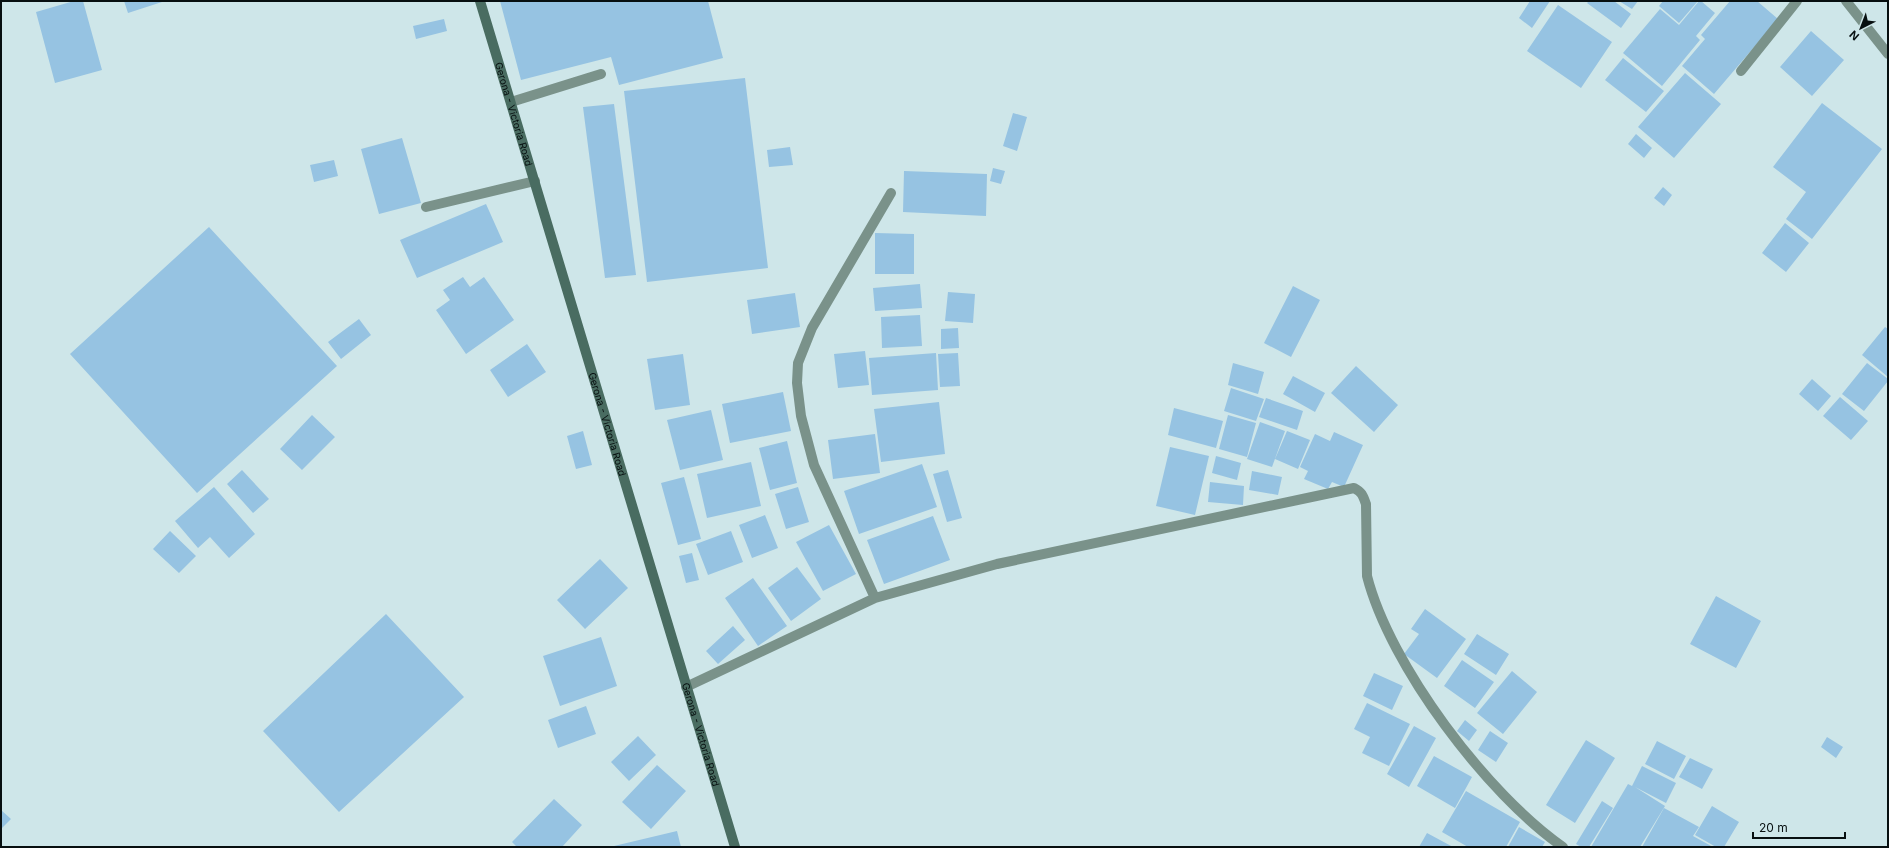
<svg xmlns="http://www.w3.org/2000/svg" width="1889" height="848" font-family="Inter,sans-serif">
<style>
.building{fill:#96c3e2}
.lines{fill:none;stroke-linecap:round;stroke-linejoin:round}
.service{stroke:#7a928a;stroke-width:10}
.minor{stroke:#7a928a;stroke-width:10}
.secondary{stroke:#496c61;stroke-width:10}
.labels{text-anchor:middle;stroke-width:4;stroke-linejoin:round;paint-order:stroke}
.street-label{font-size:10px;fill:#070f10;stroke:#cee6e9}
</style>
<rect width="100%" height="100%" fill="#cee6e9"/>
<path class="building" d="M74,1h9l19,69 -47,13 -19,-71z
M124,1h38v1l-34,11z
M500,1h208l15,57 -104,27 -8,-28 -90,23z
M1530,1h20l-18,27 -13,-10z
M1589,1h25l17,13 -10,14 -34,-25z
M1619,1h19l-6,8z
M1663,1h35l-19,22 -20,-17z
M1699,1h2l14,12 -19,23 4,4 -38,46 -39,-33 37,-44 19,16z
M1730,1h27l21,18 -64,75 -32,-28 23,-27 -4,-4z
M1558,5l54,37 -31,46 -54,-37z
M444,19l3,12 -31,8 -3,-13z
M1811,31l33,29 -32,36 -32,-29z
M1623,58l41,33 -18,21 -41,-32z
M1685,73l36,31 -47,54 -36,-31z
M745,78l23,190 -121,14 -23,-191z
M1822,103l60,46 -70,90 -26,-20 20,-27 -33,-25z
M614,104l22,171 -31,3 -22,-171z
M1013,113l14,4 -10,34 -14,-5z
M1636,134l16,14 -8,10 -16,-14z
M402,138l19,65 -42,11 -18,-65z
M790,147l3,18 -24,2 -2,-17z
M334,160l4,16 -24,6 -4,-17z
M993,168l12,3 -4,13 -11,-3z
M904,171l83,3 -1,42 -83,-4z
M1663,187l9,8 -8,11 -10,-8z
M486,204l17,38 -86,36 -17,-38z
M1785,223l24,20 -23,29 -24,-19z
M209,227l128,139 -140,127 -127,-139z
M875,233l39,1v40h-39z
M463,277l7,10 14,-10 30,43 -48,34 -30,-44 14,-10 -7,-10z
M920,284l2,24 -47,3 -2,-23z
M1293,286l27,14 -29,57 -27,-14z
M948,292l27,2 -2,29 -28,-2z
M795,293l5,34 -48,7 -5,-34z
M920,315l2,31 -40,2 -1,-31z
M359,319l12,16 -30,24 -13,-17z
M1885,327l3,2v48l-26,-22z
M958,328l1,20 -18,1v-20z
M527,344l19,28 -38,25 -18,-27z
M865,351l4,34 -31,3 -4,-34z
M936,353l2,37 -66,5 -3,-37z
M958,353l2,33 -20,1 -2,-33z
M683,354l7,51 -35,5 -8,-51z
M1233,363l31,9 -6,22 -30,-9z
M1867,363l21,16v2l-24,30 -22,-17z
M1356,366l42,39 -24,27 -43,-39z
M1293,376l32,17 -10,19 -32,-18z
M1812,379l19,17 -13,15 -19,-17z
M1231,388l33,11 -8,22 -32,-10z
M783,392l8,39 -61,12 -8,-39z
M1840,397l28,24 -17,19 -28,-24z
M1266,398l37,13 -6,19 -38,-13z
M939,402l6,52 -64,8 -7,-53z
M1174,408l49,13 -7,27 -48,-13z
M711,410l12,50 -43,10 -13,-50z
M312,415l23,22 -33,33 -22,-21z
M1228,415l28,8 -9,34 -28,-8z
M1260,422l25,9 -13,36 -25,-8z
M583,431l9,34 -16,4 -9,-33z
M1287,431l23,9 -12,29 -23,-10z
M1334,432l29,13 -19,42 -12,-5 -4,7 -24,-10 4,-8 -8,-4 15,-33 15,7z
M875,434l5,39 -47,6 -5,-39z
M787,441l10,42 -27,7 -11,-42z
M1170,447l39,9 -14,59 -39,-9z
M1216,456l25,7 -4,17 -25,-7z
M751,462l10,44 -54,12 -10,-44z
M922,464l15,43 -78,27 -15,-43z
M242,470l27,29 -16,14 -26,-29z
M948,470l14,48 -15,4 -14,-48z
M1252,471l30,6 -4,18 -29,-5z
M684,477l17,62 -23,6 -17,-62z
M1210,482l34,4 -1,19 -35,-3z
M214,487l41,47 -26,24 -19,-21 -12,11 -23,-27z
M798,487l11,35 -23,7 -11,-35z
M765,515l13,33 -26,10 -13,-33z
M933,516l17,44 -66,24 -17,-44z
M829,525l27,49 -33,17 -27,-49z
M170,531l26,25 -17,17 -26,-24z
M731,531l12,31 -35,13 -12,-31z
M692,553l7,27 -13,3 -7,-27z
M600,559l28,29 -43,41 -28,-29z
M797,567l24,32 -30,22 -23,-33z
M753,578l34,48 -29,20 -33,-48z
M1716,596l45,25 -25,47 -46,-24z
M1425,609l41,30 -29,39 -33,-24 15,-20 -8,-5z
M386,614l78,83 -125,115 -76,-81z
M733,626l12,14 -27,24 -12,-13z
M1477,634l32,20 -13,21 -32,-21z
M601,637l16,49 -57,20 -17,-50z
M1462,660l32,22 -19,26 -31,-22z
M1512,671l25,21 -34,42 -26,-21z
M1374,673l29,13 -11,24 -29,-14z
M1367,703l43,21 -21,42 -27,-13 8,-16 -16,-8z
M586,706l10,28 -38,14 -10,-28z
M1465,720l12,10 -8,11 -12,-10z
M1414,726l22,12 -27,49 -22,-13z
M1490,731l18,12 -12,19 -18,-12z
M638,736l18,19 -27,26 -18,-19z
M1827,737l16,10 -7,11 -15,-11z
M1586,740l29,18 -40,65 -29,-18z
M1657,741l29,15 -12,23 -29,-15z
M1434,756l38,21 -17,31 -38,-22z
M1690,758l23,11 -11,20 -23,-12z
M657,765l29,26 -35,38 -29,-27z
M1642,766l34,17 -10,20 -31,-16 30,19 -25,41h-49l37,-63 4,2z
M1466,791l54,31 -14,25h-38l-26,-15z
M554,799l28,26 -20,22h-45l-5,-5z
M1602,801l11,7 -24,39h-8l-5,-3z
M1712,806l27,16 -15,25h-8l-21,-12z
M1664,808l35,19 -6,9 20,11h-71z
M1,810l10,9 -10,10z
M1519,827l26,15 -3,5h-34z
M677,831l4,16h-67v-1z
M1427,833l26,14h-34z"/>
<g class="lines">
<path class="service" d="M1741,71l56,-70
M511,102l90,-28"/>
<path class="minor" d="M1846,1l42,53
M426,207l109,-26
M875,598l-61,-133 -13,-49 -4,-33 1,-20 14,-35 79,-135
M686,687l189,-89 122,-34 357,-76c8,4 9,8 12,16l1,72c23,90 120,218 196,271"/>
<path class="secondary" id="s1" d="M480,1l255,846"/>
</g>
<g class="labels">
<g class="street-label">
<text dy="4" stroke="none"><textPath href="#s1" startOffset="118">Gerona - Victoria Road</textPath></text>
<text dy="4" stroke="none"><textPath href="#s1" startOffset="442">Gerona - Victoria Road</textPath></text>
<text dy="4" stroke="none"><textPath href="#s1" startOffset="766">Gerona - Victoria Road</textPath></text>
</g>
</g>
<rect width="1889" height="848" fill="none" stroke="#070f10" stroke-width="4"/>
<g transform="translate(1861 28) rotate(222)" stroke="#cee6e9" stroke-width="3" paint-order="stroke">
<path d="M0-3L7 15L0 10L-7 15Z" fill="#070f10"/>
<text y="-6" font-size="11" font-weight="bold" text-anchor="middle" fill="#070f10">N</text>
</g>
<path d="M1753 832v6h92v-6" fill="none" stroke="#070f10" stroke-width="2"/>
<text x="1759" y="832" font-size="12" fill="#070f10" stroke="#cee6e9" stroke-width="3" paint-order="stroke">20 m</text>
</svg>
